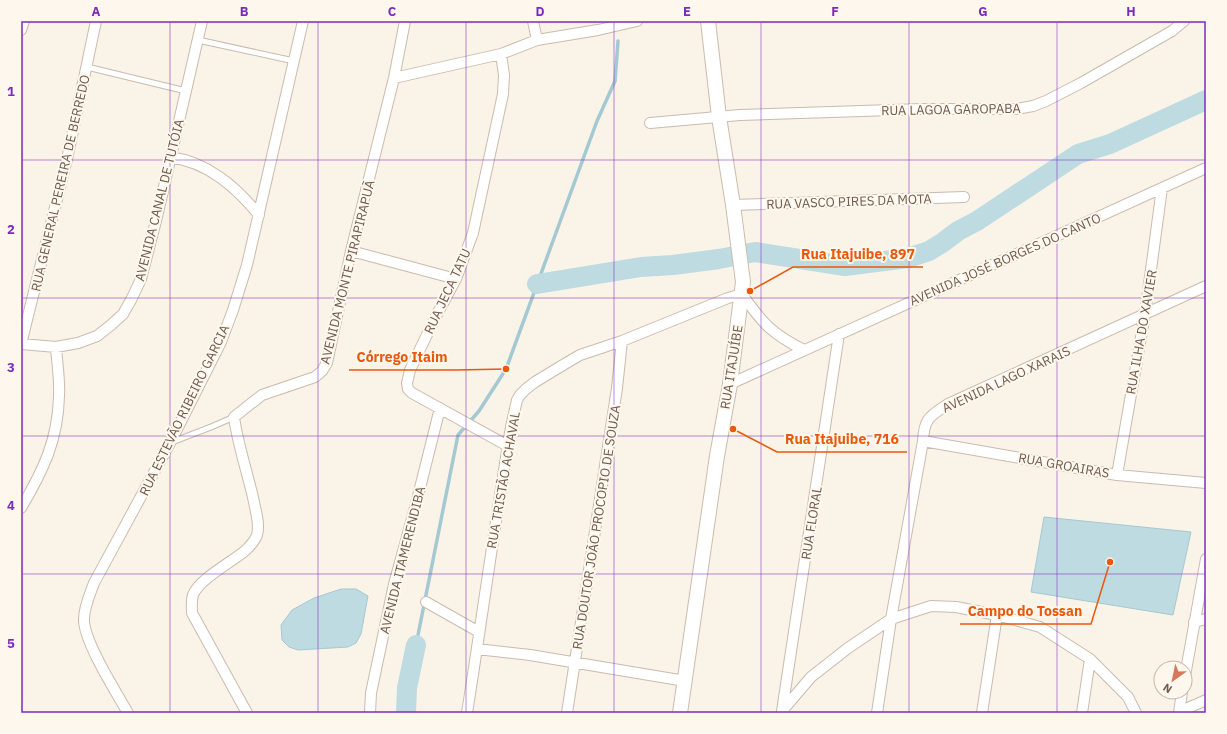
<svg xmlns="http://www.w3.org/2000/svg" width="1227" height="734" font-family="'IBM Plex Sans',sans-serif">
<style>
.water{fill:#bddbe1;stroke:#a5c9d2}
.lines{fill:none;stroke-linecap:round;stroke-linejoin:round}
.stream{stroke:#a5c9d2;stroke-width:3.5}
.river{stroke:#bddbe1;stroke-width:20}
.service-casing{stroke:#cabbae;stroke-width:7}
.minor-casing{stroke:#cabbae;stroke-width:12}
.secondary-casing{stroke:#ccbcac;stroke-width:16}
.service{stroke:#fff;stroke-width:5}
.minor{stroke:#fff;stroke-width:10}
.secondary{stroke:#fff;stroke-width:14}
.grid{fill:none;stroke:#7b2cbf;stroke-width:1;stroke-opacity:0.55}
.labels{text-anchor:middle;stroke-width:4;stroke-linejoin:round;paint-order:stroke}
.street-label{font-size:13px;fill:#705b4e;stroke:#fdf7ed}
.leader{fill:none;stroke:#e8590c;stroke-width:1.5}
.callout-dot{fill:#e8590c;stroke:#fdf7ed;stroke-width:1.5}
.callout-label{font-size:14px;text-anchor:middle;font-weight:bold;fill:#e8590c;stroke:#fdf7ed;stroke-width:4;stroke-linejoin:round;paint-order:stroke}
.neatline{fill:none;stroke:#7b2cbf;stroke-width:1.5}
.grid-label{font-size:13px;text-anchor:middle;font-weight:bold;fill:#7b2cbf}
</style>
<rect width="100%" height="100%" fill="#faf3e7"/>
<path class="water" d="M1044,517l147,15 -18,83 -142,-23z
M341,589h15l12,7 -7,38 -5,9 -8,4 -50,3 -9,-3 -7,-7 -1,-15 11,-15 22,-12z"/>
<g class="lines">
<path class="stream" d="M416,645l42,-210 21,-24 27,-42 91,-248 18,-40 3,-40"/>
<path class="river" d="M537,284l104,-17 32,-2 46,-6 36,-7 90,14 63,-8 21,-7 13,-8 16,-12 19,-10 101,-67 32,-10 96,-44
M406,713l1,-25 9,-43"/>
<g class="service-casing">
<path id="service" d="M198,40l96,21
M87,67l99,24
M172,442l39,-15 23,-10"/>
</g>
<g class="minor-casing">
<path id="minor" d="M533,21l4,19
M21,30l3,-9
M501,54l3,21 -1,19 -30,139 -17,46 -21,39 -25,52 -3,13 1,6 4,4 96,53
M394,78l107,-24 36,-14 61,-10 39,-9
M650,123l90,-8 183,-6h93l17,-3 13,-5 35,-18 91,-52 12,-10
M170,157c38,5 66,30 89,58
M733,205l231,-8
M351,251l105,28
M21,344l35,3 22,-4 19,-7 14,-11 12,-11 8,-14 10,-21 16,-62 45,-196
M21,344l46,-185 29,-138
M730,384l476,-216
M923,441l194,34 89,8
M1117,475l28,-161 17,-126
M21,508c22,-37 37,-68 38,-112 1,-16 -2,-33 -3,-49
M426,602l53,30
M1194,622l12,-3
M477,649l53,6 155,26
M1185,676l21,-117
M782,711l29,-34 37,-29 43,-29 40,-13 25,1 41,8 43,12 50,32 38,38 8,16
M782,711l57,-377
M1179,712l27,-12
M128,713c-12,-21 -45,-73 -44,-94 0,-12 6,-25 10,-36l76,-140 51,-101 12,-32 14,-45 56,-244
M247,713l-55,-100c0,-6 -1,-12 1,-18 6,-16 39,-33 53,-45 4,-4 9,-9 11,-15 3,-11 -1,-22 -3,-33 -6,-28 -16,-56 -20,-85l28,-22 53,-18 7,-6 5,-8 24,-112 43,-173 11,-57
M370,713l1,-20 23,-109 22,-80 24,-96
M467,713c15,-95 28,-191 44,-286l6,-27 3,-5 6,-6 9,-7 28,-17 17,-10 42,-14 106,-43 14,-4c20,29 30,40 62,56
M567,713l50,-325 5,-47
M877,713l14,-94 32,-178c1,-23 7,-25 25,-37l258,-118
M982,713l15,-98
M1082,713l8,-54
M1179,713l3,-21"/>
</g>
<g class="secondary-casing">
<path id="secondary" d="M680,713l37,-257 13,-72 13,-102 -10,-77 -14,-88 -11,-96"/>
</g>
<use href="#service" class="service"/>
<use href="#minor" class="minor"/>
<use href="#secondary" class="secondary"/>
</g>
<path class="grid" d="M170,21v692M318,21v692M466,21v692M614,21v692M761,21v692M909,21v692M1057,21v692M21,160h1185M21,298h1185M21,436h1185M21,574h1185"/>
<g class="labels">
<g class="street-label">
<text transform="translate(951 109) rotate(-1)" y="5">RUA LAGOA GAROPABA</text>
<text transform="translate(60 183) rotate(-77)" y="5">RUA GENERAL PEREIRA DE BERREDO</text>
<text transform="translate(159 200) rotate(-76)" y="5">AVENIDA CANAL DE TUTÓIA</text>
<text transform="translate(849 201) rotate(-2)" y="5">RUA VASCO PIRES DA MOTA</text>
<text transform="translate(1005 259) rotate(-24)" y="5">AVENIDA JOSÉ BORGES DO CANTO</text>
<text transform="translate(347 272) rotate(-76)" y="5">AVENIDA MONTE PIRAPIRAPUÃ</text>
<text transform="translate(447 291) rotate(-65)" y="5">RUA JECA TATU</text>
<text transform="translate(1141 332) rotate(-80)" y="5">RUA ILHA DO XAVIER</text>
<text transform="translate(731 367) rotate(-81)" y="5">RUA ITAJUÍBE</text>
<text transform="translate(1006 379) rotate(-25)" y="5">AVENIDA LAGO XARAIS</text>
<text transform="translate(184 410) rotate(-64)" y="5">RUA ESTEVÃO RIBEIRO GARCIA</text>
<text transform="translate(1064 465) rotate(10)" y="5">RUA GROAIRAS</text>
<text transform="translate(503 480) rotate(-80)" y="5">RUA TRISTÃO ACHAVAL</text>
<text transform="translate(811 523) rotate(-81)" y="5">RUA FLORAL</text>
<text transform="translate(596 527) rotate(-81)" y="5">RUA DOUTOR JOÃO PROCOPIO DE SOUZA</text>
<text transform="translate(402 560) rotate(-76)" y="5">AVENIDA ITAMERENDIBA</text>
</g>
</g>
<path class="leader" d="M750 291L793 267H923M506 369L456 370H349M733 429L777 452H907M1110 562L1091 624H960"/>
<g class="callout-dot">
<circle cx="750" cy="291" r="4"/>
<circle cx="506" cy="369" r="4"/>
<circle cx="733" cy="429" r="4"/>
<circle cx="1110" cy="562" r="4"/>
</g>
<g class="callout-label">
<text x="858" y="259">Rua Itajuibe, 897</text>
<text x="402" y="362">Córrego Itaim</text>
<text x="842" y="444">Rua Itajuibe, 716</text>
<text x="1025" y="616">Campo do Tossan</text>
</g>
<rect width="1227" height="734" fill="none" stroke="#fdf7ed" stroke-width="44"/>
<g transform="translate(1173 680) rotate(213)"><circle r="19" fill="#fdf7ed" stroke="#c5b9ad"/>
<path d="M0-3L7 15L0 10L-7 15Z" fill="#d5795a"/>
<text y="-6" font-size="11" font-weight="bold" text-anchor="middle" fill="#705b4e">N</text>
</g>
<rect x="22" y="22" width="1183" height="690" class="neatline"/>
<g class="grid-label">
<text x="96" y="16">A</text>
<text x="244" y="16">B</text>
<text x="392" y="16">C</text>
<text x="540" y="16">D</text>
<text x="687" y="16">E</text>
<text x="835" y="16">F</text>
<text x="983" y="16">G</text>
<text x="1131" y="16">H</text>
<text x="11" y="96">1</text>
<text x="11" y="234">2</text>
<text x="11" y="372">3</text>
<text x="11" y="510">4</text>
<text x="11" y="648">5</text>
</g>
</svg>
